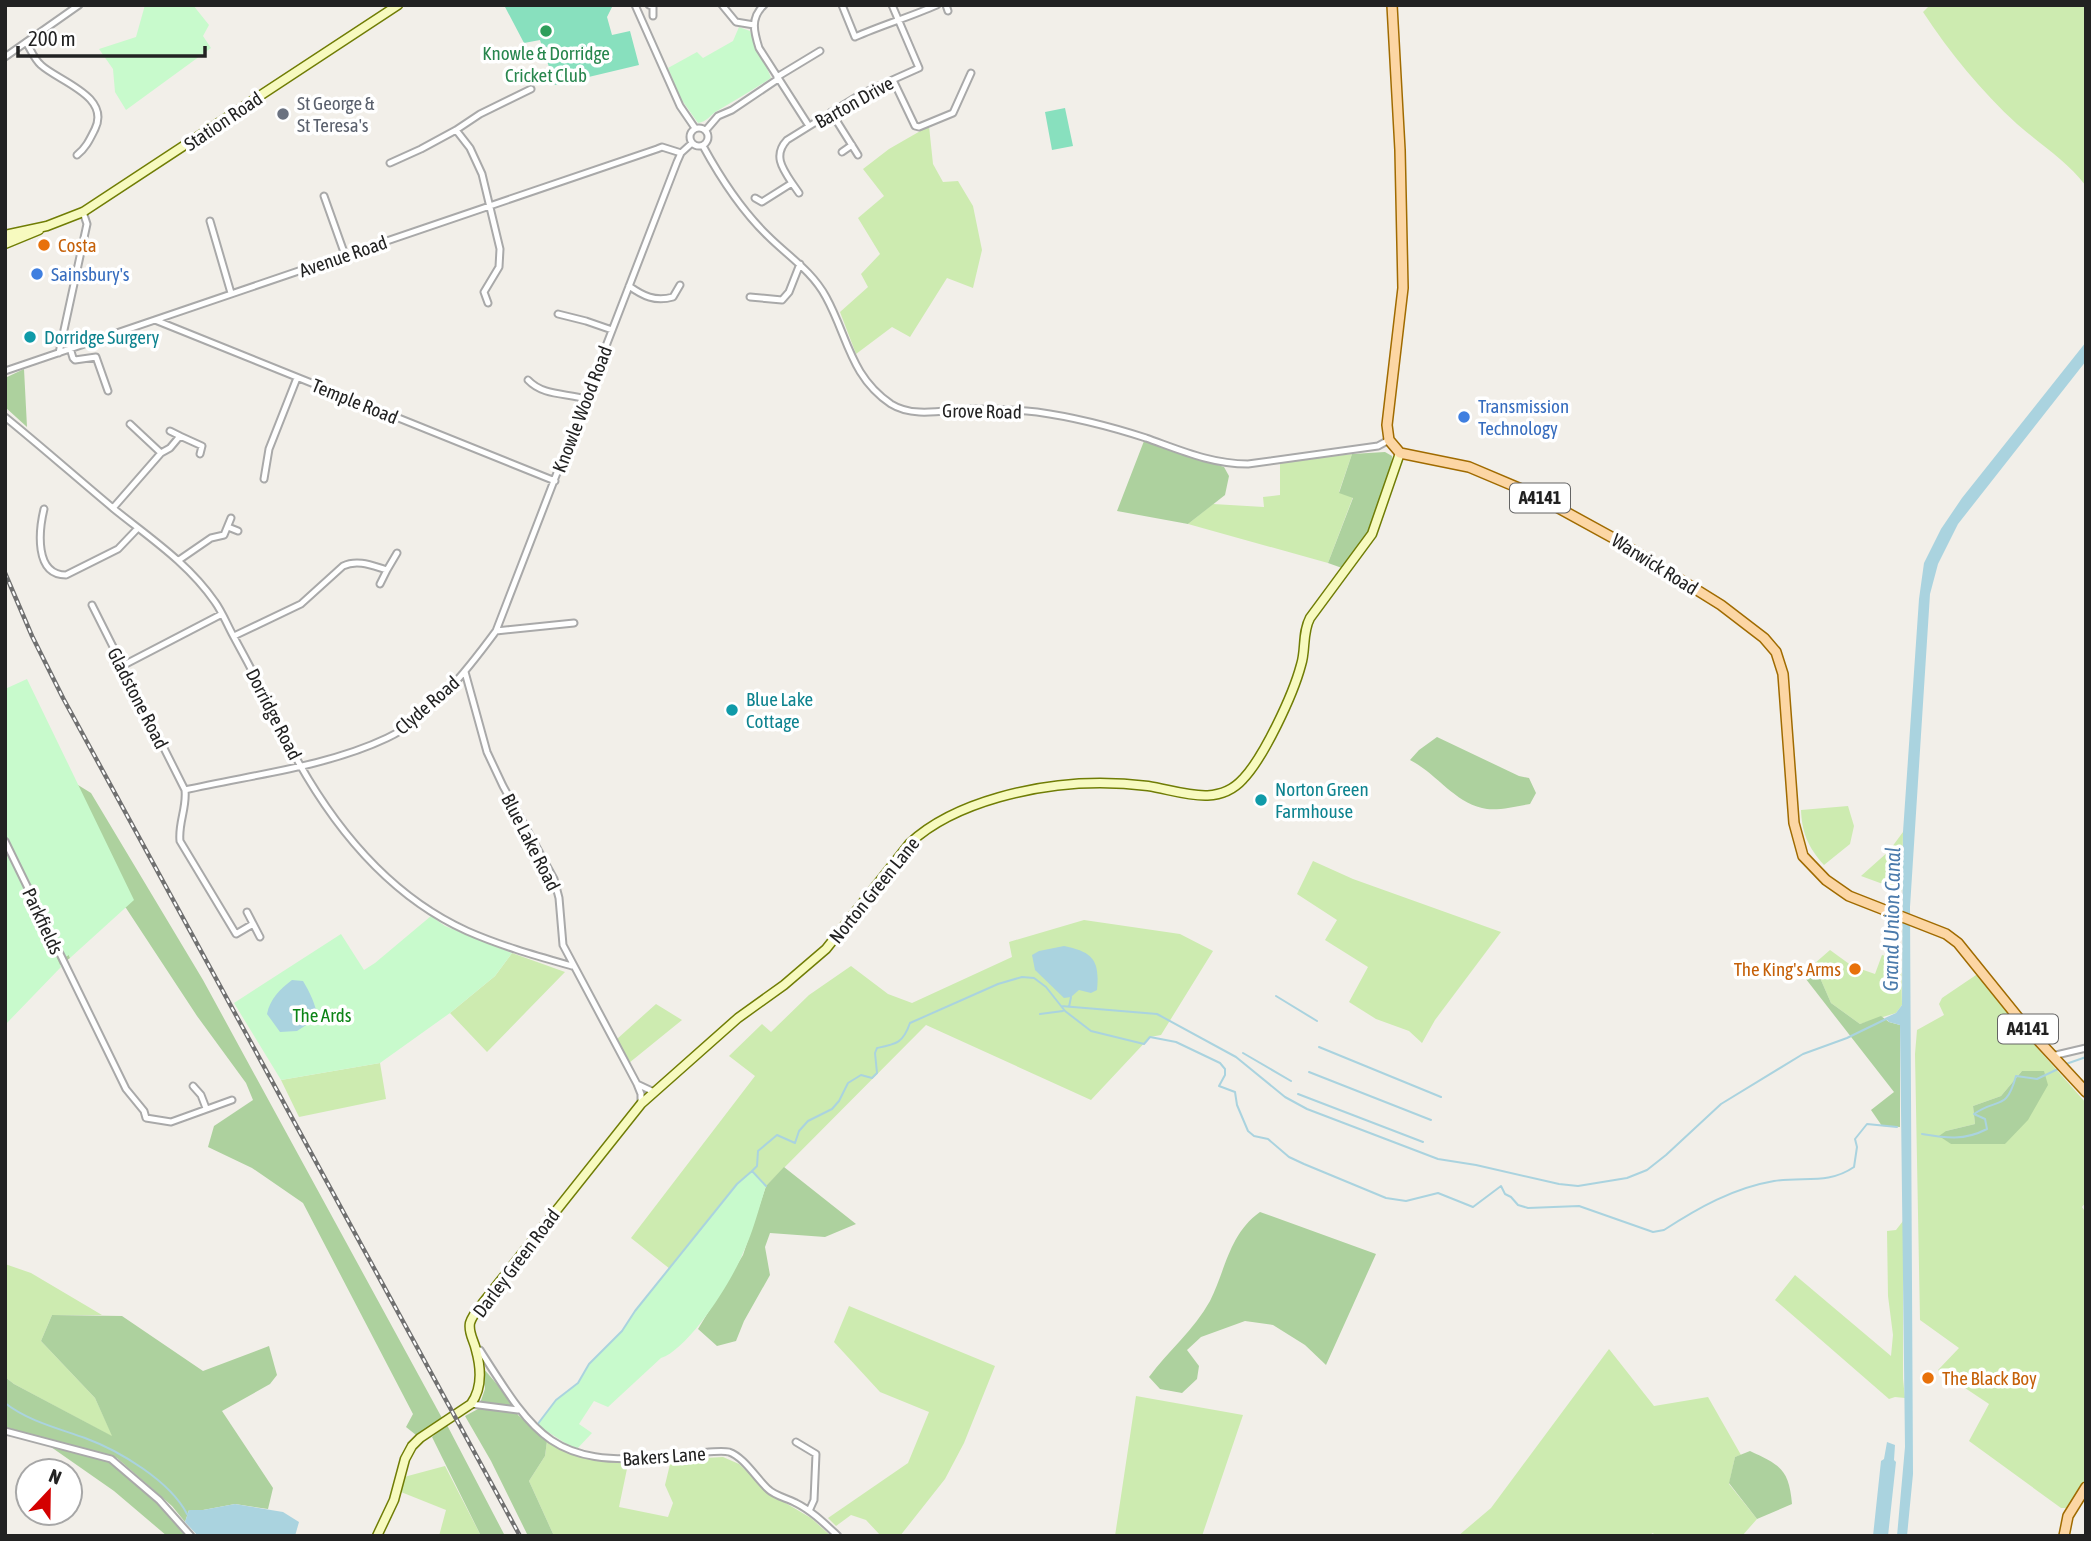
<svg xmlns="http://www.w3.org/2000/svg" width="2091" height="1541" font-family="'Asap Condensed',sans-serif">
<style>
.grass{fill:#cdebb0;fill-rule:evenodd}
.forest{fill:#add19e}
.park{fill:#c8facc}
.pitch{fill:#88e0be}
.water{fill:#aad3df}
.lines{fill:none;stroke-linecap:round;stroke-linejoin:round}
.stream{stroke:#aad3df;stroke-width:2}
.street-casing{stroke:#a9a9a9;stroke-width:9}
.secondary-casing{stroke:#707d05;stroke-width:11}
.primary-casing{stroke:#a06b00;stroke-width:12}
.street{stroke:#fff;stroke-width:5}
.secondary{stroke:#f7fabf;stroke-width:8}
.primary{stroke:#fcd6a4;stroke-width:9}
.rail-casing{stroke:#707070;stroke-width:4.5}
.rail{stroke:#fff;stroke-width:2;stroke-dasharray:5;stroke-linecap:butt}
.leisure-dot{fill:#2e9e5b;stroke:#fff;stroke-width:2.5}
.worship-dot{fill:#6b7280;stroke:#fff;stroke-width:2.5}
.food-dot{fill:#e8710a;stroke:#fff;stroke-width:2.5}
.shop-dot{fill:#3f7fe0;stroke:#fff;stroke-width:2.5}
.culture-dot{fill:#0f9aa8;stroke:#fff;stroke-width:2.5}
.labels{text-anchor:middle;stroke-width:7;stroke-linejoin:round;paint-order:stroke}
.shield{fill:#fff;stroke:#646464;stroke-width:2}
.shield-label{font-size:18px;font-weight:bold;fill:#222}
.leisure-label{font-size:19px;fill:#27864d;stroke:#fff}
.street-label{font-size:19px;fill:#222;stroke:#fff}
.worship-label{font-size:19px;fill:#5b616d;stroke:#fff;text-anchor:start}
.food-label{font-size:19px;fill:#c56008;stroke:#fff;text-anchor:start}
.shop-label{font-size:19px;fill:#366cbe;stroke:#fff;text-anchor:start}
.culture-label{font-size:19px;fill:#0d838f;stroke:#fff;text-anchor:start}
.park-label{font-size:19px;fill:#0c8416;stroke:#fff}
.water-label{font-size:21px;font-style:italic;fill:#4a7aab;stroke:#fff}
</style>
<rect width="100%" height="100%" fill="#f2efe9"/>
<path class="grass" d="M1930,5h156v181c-21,-27 -44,-40 -69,-62 -36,-33 -67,-71 -94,-112z
M929,126l4,38 10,18 15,-1 15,25 9,44 -9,38 -26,-10 -37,59 -18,-10 -36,27 -16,-42 28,-25 -7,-13 19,-20 -22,-36 26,-22 -21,-27 26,-20z
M1352,454l-13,38 14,5 -25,66 -140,-39 25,-20 51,3 -1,-10 17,-2v-33z
M1848,806l6,20 -4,18 -26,21c-16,-18 -22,-32 -23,-55z
M1903,832l-1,59 -41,-15 28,-25z
M1313,861l40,18 148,53 -66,88 -13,23 -13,-12 -33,-12 -27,-17 19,-35 -43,-27 12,-20 -40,-26z
M1084,920l96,14 33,17 -52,84 -11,2 -59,63 -165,-75 -160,161 -14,-15 -15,13 -67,85 -39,-31 124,-162 -26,-20 33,-32 9,8 38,-37 42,-29 37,28 24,9 100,-46 -3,-15z
M1830,950l22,16 23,8 7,-19 19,5 1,45 -6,8 -36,11 -29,-21 -17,-39z
M512,953l53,19 -78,80 -37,-39 45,-37z
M1979,973l42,57 65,73v99l-4,5 4,6v268l-20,27h-5l-92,-67 20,-37 -51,-34 21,-22 -39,-28 -5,-266 2,-24 27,-15 -5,-11 3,-6zM2022,1071l-17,73h-54l-5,-13 29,-7 -2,-18 28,-10z
M656,1004l26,16 -53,43 -12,-24z
M380,1063l6,36 -87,18 -18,-37z
M1903,1221v158l2,19 -10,-1 -6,2 -114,-99 20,-25 96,81 2,-21 -5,-39 -1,-65 9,-1z
M5,1264l26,9 71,42h-50l-11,26 54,57 18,39 -99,-53 -9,-7z
M849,1306l146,60 -31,77 -19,36 -45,57h-19l-15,-16 -15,-5 -15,11 -8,-8 80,-55 21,-51 -49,-20 -46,-50z
M1609,1349l45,57 54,-9 33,58 -6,2 -6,27 28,35 -15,17h-87l-2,-3 -5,3h-190l33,-28z
M1136,1396l107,19 -41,121h-87z
M547,1441l32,15 49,8 -9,43 49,10 5,-14 -8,-18 6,-25 52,-3 16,7 33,31 39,23 20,18h-277l-25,-55 16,-25z
M445,1466l36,70h-42l7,-26 -45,-18 3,-15z"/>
<path class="forest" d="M24,369l3,58 -22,-20v-29z
M1144,441l80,26 5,9 -4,19 -37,29 -71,-13z
M1385,452l7,4 -1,14 -23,62 -26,36 -14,-5 25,-65 -14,-5 13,-39z
M1437,737l82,39 10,2 7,15 -6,11c-14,2 -35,8 -48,4 -29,-7 -46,-35 -72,-48l9,-10z
M78,785l13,8 112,187 239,438 -26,17 -10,-8 7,-13 -110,-211 -51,-35 -44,-21 6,-21 39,-26 -7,-17 -49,-67 -71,-108 -9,-6 -48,53 1,3 -11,8 -54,-111z
M1814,964l17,39 29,21 21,-8 8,6 11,3v102l-18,-1 -11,-16 23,-18 -92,-118z
M2022,1071h22l4,14 -20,35 -23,24h-54l-12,-8 7,-5 29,-7 -2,-18 28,-10z
M784,1167l72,57 -31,13 -55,-4 -5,14 5,28 -26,46 -8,20 -19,5 -19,-17 45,-74 23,-69z
M1260,1212l116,42 -50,111 -21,-20 -32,-20 -28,-4 -44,16 -14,13 12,16 -2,13 -15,14 -22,-4 -11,-12c19,-26 45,-47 61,-76 16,-32 19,-67 50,-89z
M52,1315l70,1 81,55 66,-25 8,29 -7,9 -48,27 51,77 -5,21 -33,-5 -32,6h-14l-4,12 -13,-16 -55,-48 -112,-31v-50l9,7 98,52 -17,-38 -54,-57z
M483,1368l25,29 10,18 29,26 -2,15 -16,25 25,55h-26l-37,-75 -26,-45 13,-7 7,-20z
M447,1425l58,111h-24l-49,-99z
M51,1447l58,15 46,39 31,35h-19l-53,-45z
M1750,1451c30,14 39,18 42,53l-35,15 -28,-36 6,-26z"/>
<path class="park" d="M145,5h48l16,20 -6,11 8,12 -85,62 -11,-18 -2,-23 -14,-20 37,-12z
M739,27l11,4c5,17 15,30 21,47 -18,12 -35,22 -54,33 -7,4 -10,11 -19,12l-17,-24 -13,-31 29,-16 6,6 30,-17z
M27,679l107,221 -64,58 -1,-3 -5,3 -33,-74 -6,3 36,80 -56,58v-336z
M431,916l14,10 67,27 -17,23 -45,37 -70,50 -99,17 -47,-77 107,-69 23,36 11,-7z
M752,1171l14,15c-7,22 -13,46 -23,67 -11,28 -54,96 -82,105l-53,49 -14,-6 -15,23 13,9 -16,17 -39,-25 19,-25 22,-17 11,-19 33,-33 13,-20 55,-68 47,-59z"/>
<path class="pitch" d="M504,5h109l-6,12 5,18 18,-4 9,34 -84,20 -15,-45 -16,3z
M1065,108l8,38 -21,4 -7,-38z"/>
<path class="water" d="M2086,342v19l-128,163 -20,40 -8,30 -20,313 3,567 -6,62h-10l8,-89 -5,-422 -11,-3 -4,-4 11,-5 6,-8 1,-173 16,-233 5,-36 17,-34 21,-31z
M1064,946c29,6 36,14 33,44l-6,3 -12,-3 -8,7 -7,1 -29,-28 -3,-15 7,-4z
M292,980l11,1c6,10 14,25 14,37l-20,13 -17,1 -13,-18c3,-15 13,-25 25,-34z
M1887,1442l8,3 -1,15 2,2 -8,74h-15l8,-75 3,-2z
M235,1504l48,8 16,10 -4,14h-97l-13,-14 4,-12h14z"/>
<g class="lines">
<path class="stream" d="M1276,996l41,25
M1061,1006l96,8 79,43 49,40 22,12 131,50 38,6 83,19 19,2 49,-8 20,-8 19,-15 55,-51 82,-50 44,-16 39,-19
M1069,1007l2,-10
M1040,1014l23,-3
M1319,1047l122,50
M1243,1053l48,28
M2066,1064l20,-7
M1309,1072l122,48
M1298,1094l125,48
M1922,1134c24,4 42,7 65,-5l-2,-10 -11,-5c24,-17 32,-2 42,-38l21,3 21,-10
M752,1171l5,-5 1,-15 19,-16 18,8 4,-12 9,-10 24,-12 7,-8 9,-18 13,-8 11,3 5,-5 -2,-20 2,-5c20,-4 26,-5 33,-25l88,-39 24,-7 12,1 12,9 19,24 26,20 53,13 6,-7 26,5 44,21 5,6v6l-6,11 16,6 2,13 11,26 6,5 14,3 21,18 15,7 82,34 20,3 32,-8 35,14 28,-21 4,8 6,3 7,8 10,3 51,-2 74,26 11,-2c34,-22 69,-42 110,-49 29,-5 54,4 80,-14l3,-20 -2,-8 12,-15 30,3
M5,1403c23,18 52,25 80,35 35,13 85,43 102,76
M537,1425l19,-25 22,-17 11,-19 33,-33 13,-20 102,-127 15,-13 14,15"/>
<g class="street-casing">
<path id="street" d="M635,5l45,101 15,22
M649,5l4,2v9
M722,5l14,17 18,3
M764,5c-14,13 -10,27 -5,43l50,78
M842,5l13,32c27,-12 55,-20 82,-32
M946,5l2,6
M26,42c5,8 8,17 15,23 17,16 70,31 54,64 -5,10 -9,19 -18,26
M5,57l74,-52
M777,77l43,-26
M893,80l22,46 4,1 34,-14 18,-40
M831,112l27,43
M690 137a9 9 0 1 1 18 0a9 9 0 1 1-18 0Z
M456,130l24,-16 51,-25
M706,130l12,-14 14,-6 46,-31
M703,146c18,33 38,64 65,90 20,20 44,35 58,61 22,40 24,79 65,107 24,15 56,5 83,5 21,0 43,1 63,3 36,5 75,15 109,26 34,12 65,26 102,26l130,-18 11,-6
M842,152l10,-7
M390,163l31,-14 35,-19 14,18 12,26 18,75 -1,18 -15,25 4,11
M792,183l7,10
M324,196l21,59
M755,198l7,4 30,-19c-10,-15 -19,-28 -5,-43l74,-46 58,-26 -27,-63
M210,221l21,72
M629,286c14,10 26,16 44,11l7,-12
M750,297l32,3 7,-8 11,-28
M558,314l28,7 26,9
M155,320l400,161
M70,348l3,10 2,2 21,-3 12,34
M59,353l28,-129 -4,-12
M5,371l652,-222 5,-2 19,6
M528,380c15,16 38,13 58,19
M5,417c37,30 73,62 109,92 36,29 74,54 101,93 8,11 13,25 20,37 17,31 33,62 48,94 41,82 98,159 184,198 34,15 70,25 105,35
M130,424l31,29
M170,431l10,5
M264,479l5,-30 28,-71
M113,508l48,-55 9,-5 10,-12 22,10 -2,8
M44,509c-5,21 -10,66 22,66l52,-26 20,-21
M228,527l10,4
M179,560l32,-22 13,-3 7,-17
M380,584l7,-14
M92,605l93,185c2,18 -7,33 -5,51l56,93 17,-10
M496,631l78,-8
M234,636l67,-32 42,-38c15,-7 30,0 44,4l10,-17
M122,666l100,-52
M465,672l22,80 16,34 51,93 5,19 4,47 74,139 4,10v10
M185,790c65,-15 141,-23 202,-52 43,-20 81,-69 109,-107l181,-469 4,-9 11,-10
M5,841l121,248 18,22 2,7 25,4 61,-22
M247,912l13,25
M2052,1056l34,-8
M637,1084l17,8
M193,1086l8,9 5,13
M476,1350h4c54,85 72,117 180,107 15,-1 57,-8 69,-5 15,5 27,26 39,37 7,7 19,9 28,14 16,8 29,21 42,33
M471,1404l47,6
M5,1431l106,28 48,41 32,36
M796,1442l20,12 -2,46 -5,11"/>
</g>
<g class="secondary-casing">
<path id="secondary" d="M5,235l42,-9 36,-14 315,-207
M5,244l34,-14
M377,1536l17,-36 11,-41 7,-13 8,-8 51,-34c11,-15 10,-36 5,-54 -2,-10 -8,-17 -6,-27 2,-7 7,-13 12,-19l159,-200 97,-86 46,-33 42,-36 84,-106c45,-42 129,-60 190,-60 16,0 32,1 48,3 32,5 69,22 95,-7 21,-22 50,-84 58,-114 5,-15 1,-32 9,-47l62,-84 28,-81"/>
</g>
<g class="primary-casing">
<path id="primary" d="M1392,5l8,145 3,138 -16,137 2,15 11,13 69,14 64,27 82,45 106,66 43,33 12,14 7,22 11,149 9,33 23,24 23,16 97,38 12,9 67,83 61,66
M2064,1536l4,-20 18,-29"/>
</g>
<use href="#street" class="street"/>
<use href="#secondary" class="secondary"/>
<use href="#primary" class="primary"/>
<g class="rail-casing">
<path id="rail" d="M5,573l27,63 31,62 457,838"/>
</g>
<use href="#rail" class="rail"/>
</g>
<circle class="leisure-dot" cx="546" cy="31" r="7"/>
<circle class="worship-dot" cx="283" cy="114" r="7"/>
<g class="food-dot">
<circle cx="44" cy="245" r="7"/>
<circle cx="1855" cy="969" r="7"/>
<circle cx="1928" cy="1378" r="7"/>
</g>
<g class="shop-dot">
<circle cx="37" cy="274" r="7"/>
<circle cx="1464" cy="417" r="7"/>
</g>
<g class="culture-dot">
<circle cx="30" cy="337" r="7"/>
<circle cx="732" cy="710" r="7"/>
<circle cx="1261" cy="800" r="7"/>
</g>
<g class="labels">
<g class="shield">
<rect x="1510" y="483.5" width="60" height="29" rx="5"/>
<rect x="1998" y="1014.5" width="60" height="29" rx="5"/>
</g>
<g class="shield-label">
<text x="1540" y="504">A4141</text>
<text x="2028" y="1035">A4141</text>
</g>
<g class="leisure-label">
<text x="546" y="60">Knowle &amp; Dorridge<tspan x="546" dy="22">Cricket Club</tspan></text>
</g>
<g class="street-label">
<text transform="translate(854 102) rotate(-29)" y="7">Barton Drive</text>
<text transform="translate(223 121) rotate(-34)" y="7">Station Road</text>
<text transform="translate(343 256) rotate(-19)" y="7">Avenue Road</text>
<text transform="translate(355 401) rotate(22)" y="7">Temple Road</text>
<text transform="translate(582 409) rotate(-69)" y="7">Knowle Wood Road</text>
<text transform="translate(982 411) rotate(1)" y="7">Grove Road</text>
<text transform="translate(1655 564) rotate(32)" y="7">Warwick Road</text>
<text transform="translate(138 698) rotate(63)" y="7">Gladstone Road</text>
<text transform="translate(427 705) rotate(-41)" y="7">Clyde Road</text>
<text transform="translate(274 714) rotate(63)" y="7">Dorridge Road</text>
<text transform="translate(531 842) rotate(63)" y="7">Blue Lake Road</text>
<text transform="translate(874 890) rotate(-51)" y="7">Norton Green Lane</text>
<text transform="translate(43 921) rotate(65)" y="7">Parkfields</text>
<text transform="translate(516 1263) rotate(-53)" y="7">Darley Green Road</text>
<text transform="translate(664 1456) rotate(-4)" y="7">Bakers Lane</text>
</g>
<g class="worship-label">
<text x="297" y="110">St George &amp;<tspan x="297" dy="22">St Teresa's</tspan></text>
</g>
<g class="food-label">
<text x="58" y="252">Costa</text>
<text x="1841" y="976" text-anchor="end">The King's Arms</text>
<text x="1942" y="1385">The Black Boy</text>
</g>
<g class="shop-label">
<text x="51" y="281">Sainsbury's</text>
<text x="1478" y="413">Transmission<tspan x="1478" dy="22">Technology</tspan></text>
</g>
<g class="culture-label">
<text x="44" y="344">Dorridge Surgery</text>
<text x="746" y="706">Blue Lake<tspan x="746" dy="22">Cottage</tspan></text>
<text x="1275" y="796">Norton Green<tspan x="1275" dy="22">Farmhouse</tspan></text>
</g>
<g class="park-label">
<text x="322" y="1022">The Ards</text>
</g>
<g class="water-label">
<text transform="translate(1892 919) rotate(-89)" y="7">Grand Union Canal</text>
</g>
</g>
<rect width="2091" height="1541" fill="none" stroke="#222222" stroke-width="14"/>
<g transform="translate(49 1492) rotate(22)"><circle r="33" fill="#ffffff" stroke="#a7a7a7" stroke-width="2"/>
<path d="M0-5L12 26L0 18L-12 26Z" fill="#d40000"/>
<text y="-10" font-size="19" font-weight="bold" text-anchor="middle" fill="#222222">N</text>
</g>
<path d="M18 46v10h187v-10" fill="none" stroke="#222222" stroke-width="3.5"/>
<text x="28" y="46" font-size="21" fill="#222222" stroke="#ffffff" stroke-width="5" paint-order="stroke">200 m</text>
</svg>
